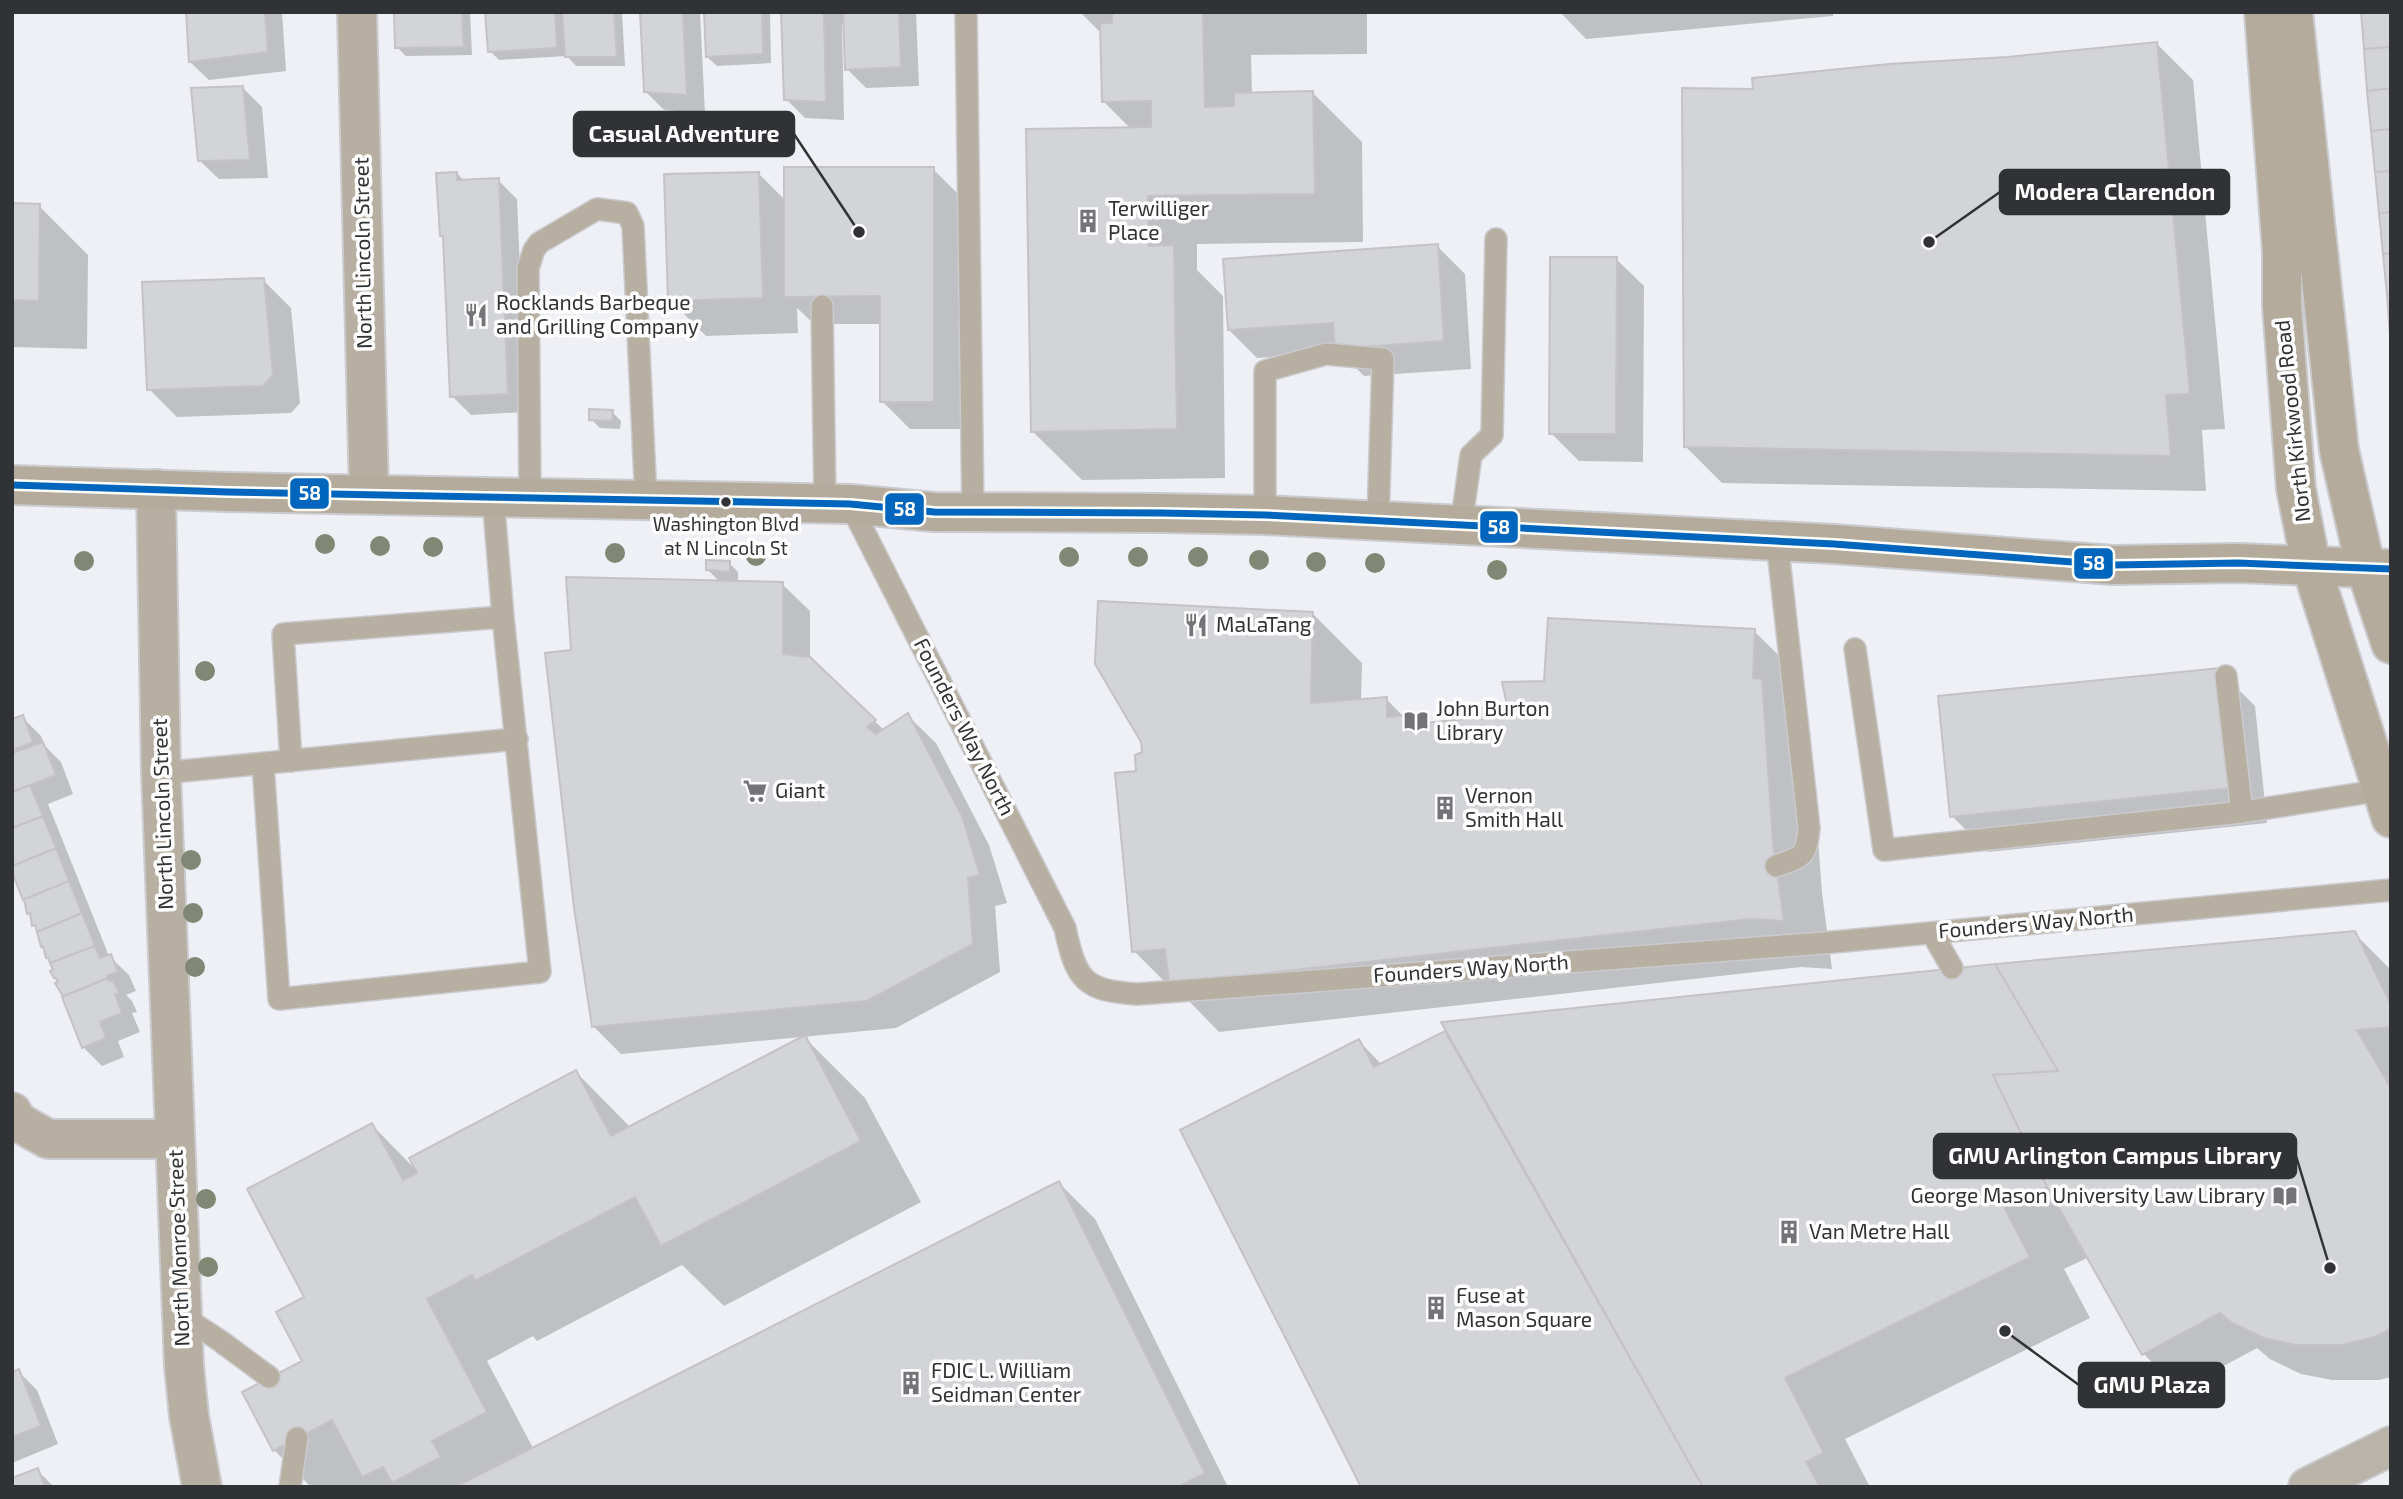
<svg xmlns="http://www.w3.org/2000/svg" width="2403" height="1499" font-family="'Exo 2',sans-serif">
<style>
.shadow{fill:#0003}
.building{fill:#d3d4d7;stroke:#c3c3c7;stroke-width:2}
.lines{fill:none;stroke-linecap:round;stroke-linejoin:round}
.lane-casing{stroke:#cacbce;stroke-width:24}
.street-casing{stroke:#cacbce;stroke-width:42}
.secondary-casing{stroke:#cacbce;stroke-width:42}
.primary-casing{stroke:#cacbce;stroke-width:42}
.lane{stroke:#b8afa3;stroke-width:21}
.street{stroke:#b8afa3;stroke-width:38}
.secondary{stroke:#b4ab9c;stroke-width:38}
.primary{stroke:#b9b4aa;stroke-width:38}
.bus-1-casing{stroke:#fff;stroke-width:12}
.bus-1{stroke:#0065bd;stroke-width:7}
.tree{fill:#808774}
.bus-dot{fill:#313235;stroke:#fff;stroke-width:2.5}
.labels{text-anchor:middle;stroke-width:7;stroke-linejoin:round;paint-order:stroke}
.bus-label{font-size:19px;fill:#313235;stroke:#fff}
.poi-label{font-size:21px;fill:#313235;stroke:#fff;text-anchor:start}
.street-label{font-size:21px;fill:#313235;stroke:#fff}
.leader{fill:none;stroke:#313235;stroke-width:2.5}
.callout-dot{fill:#313235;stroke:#fff;stroke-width:2.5}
.callout{fill:#313235;stroke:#313235;stroke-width:2.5}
.callout-label{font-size:23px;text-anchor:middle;font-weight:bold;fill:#fff}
.line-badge{stroke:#fff;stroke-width:2.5}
.badge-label{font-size:19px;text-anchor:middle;font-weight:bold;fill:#fff}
</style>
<rect width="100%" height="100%" fill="#eff0f5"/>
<path class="shadow" d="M187,12h95l4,59 -77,9 -19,-18z
M396,12h74l2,43 -66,1 -9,-9z
M487,12h135l3,54h-49l-9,-10 -68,4 -9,-9z
M642,12h58l5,101 -41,-3 -19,-19z
M706,12h64l1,51 -54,3 -10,-9z
M782,12h134l3,74 -53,2 -19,-19 -2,-44h-3l2,95 -39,-2 -19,-19z
M1080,12h287v42l-116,1 1,39 61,-1 49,49 1,100 -166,2v26l26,26 2,182 -143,2 -49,-48 98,-303 -28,-28 -1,-67z
M1560,12h273v4l-247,23z
M2157,44l36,36 32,349 -23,1 4,61 -484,-8 -36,-36 69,-356 252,-33z
M243,88l19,19 6,71 -49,1 -19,-18z
M933,169l28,28 1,232h-52l-28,-28v-77h-68l-17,-16 1,25 -92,3 -36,-36 88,-127 28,28z
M457,173l8,9 33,-2 19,19 9,213 -55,3 -19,-19 -7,-157 -3,-4z
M12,205l27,1 49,49 -1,94 -75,-2z
M1437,246l28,28 6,95 -107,7 -23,-24 -84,6 -28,-28z
M1616,259l28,27 -1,176 -64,-1 -28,-28z
M263,280l28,28 9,95 -9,10 -114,4 -28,-28z
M612,412l9,9 -1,8 -20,-1 -9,-9z
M729,563l9,9v11l44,1 28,27v49l75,71 23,-15 28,27 53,102 18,58 -12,3 5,66 -104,56 -275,26 -28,-28 -20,-375 147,-69 -12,-12z
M1313,614l49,49 -1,38 25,-2 18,18 20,-1 8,8 45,-4 32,-14 37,-23 208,-52 49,48 -2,41 9,9 12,164 10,76 -31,-2 -582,65 -32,-33 -4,1 -49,-49 4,-178z
M2219,670l36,36 12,117 -279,29 -36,-36z
M12,714l2,6 8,-3 19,19 4,10 16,16 12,32 -25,10 61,152 20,19 7,16 -10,4 6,6 5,11 -5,1 8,19 -22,9 6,16 -22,9 -19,-19 -19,-53 -9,-17v-6l-13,-25 -10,-29 -3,-4v-7l-16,-41z
M2354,933l37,37v407l-12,3h-47l-31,-6 -31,-15 -13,-11 -78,42 -35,-36 -55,-97 -25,12 26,49 -245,121 25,48h-507l-4,-446 23,24 63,-32 9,9z
M804,1037l61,61 56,104 -197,104 -42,-41 -145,76 -4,-5 -46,25 47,89 525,-267 36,36 133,268h-917l-37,-37 30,-89 3,-63 65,-173 44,45 160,-98 55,56z
M18,1371l19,19 21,54 -46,19v-89z
M37,1470l17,17h-42z"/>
<path class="building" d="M186,12h79l3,40 -79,10z
M394,12h68l2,35 -69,1z
M485,12h70l2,36 -69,4z
M562,12h52l3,45h-52z
M640,12h43l4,83 -43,-3z
M704,12h58l1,42 -57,3z
M781,12h43l2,90 -42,-2z
M843,12h56l2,55 -56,3z
M1112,12h91l2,95 29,-1v-13l79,-2 2,103 -167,2 1,50 25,-1 3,184 -146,3 -5,-303 125,-2v-26l-49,1 -2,-79h12z
M2361,12h30v35l-27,2z
M2157,42l33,352 -24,1 5,61 -487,-9 -2,-359 71,1 -1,-11 137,-14 118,-7z
M2391,47v41l-24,3 -3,-42z
M243,86l7,74 -52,1 -7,-73z
M2391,88v41l-20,2 -4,-40z
M2391,129v42l-16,1 -4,-41z
M784,167h150v235h-54v-106l-96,1z
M2391,171v41l-12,1 -4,-41z
M457,172v8l42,-2 9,216 -58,3 -7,-161h-3l-4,-63z
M759,172l4,126 -95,3 -4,-127z
M12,203l28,1 -1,97 -27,-1z
M2391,212v41l-8,1 -4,-41z
M1438,244l6,97 -109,8 -2,-26 -105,7 -5,-71z
M2391,253v42h-4l-4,-41z
M1550,257h67l-1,177h-67z
M264,278l9,97 -10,11 -116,4 -5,-108z
M2387,295h4l-1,41z
M589,409l24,1 -1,11 -23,-1z
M706,560l24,1v11l-24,-2z
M566,577l217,5v72l27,3 66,63 -9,7 9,7 32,-21 54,103 18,59 -12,3 5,66 -106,57 -275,26 -18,-119 -29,-255 26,-3z
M1098,601l215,11 -2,91 76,-6v20l38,-3v9l50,-5 1,-9 31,-4 -5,-23 42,-1 4,-63 207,11 -2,49 9,1 11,164 11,78 -33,-2 -582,65 -4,-35 -33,3 -17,-179 21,-2 -1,-16 7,-3 -1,-10 -46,-78z
M2220,668l12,120 -282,29 -12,-121z
M23,715l10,27 -17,7 1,2 -5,2v-34z
M43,742l13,33 -44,17v-39z
M30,785l13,31 -31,12v-36z
M43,816l13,32 -44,18v-38z
M56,848l13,33 -46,19 -11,-28v-6z
M69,881l13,32 -45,19 -2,-7 -3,1 -2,-13 -3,1 -3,-15z
M82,913l13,33 -45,17 -2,-5h-2l-3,-12 -2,1 -4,-15z
M2355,931l36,74v22l-34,3 34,58v241l-16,8 -33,8h-47l-31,-7 -32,-15 -12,-10 -78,42 -95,-168 -54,-112 65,-4 -63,-107z
M95,946l5,12 11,-4 7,18 -11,4 1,2 -45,18 -8,-13 3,-1 -2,-4h-2l-4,-7 3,-1 -3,-7z
M1995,964l63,107 -65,4 54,112 -43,20 26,50 -245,121 39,75 -18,9 14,25h-117l-262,-465z
M108,978l1,3 4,-1 6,13 -4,1 7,19 -22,9 6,16 -24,10 -20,-51z
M1445,1031l258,456h-342l-181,-357 179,-91 15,28z
M805,1035l56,106 -200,105 -26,-49 -160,84 -3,-6 -45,24 60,113 -55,29 9,16 -49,26 -9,-16 -21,10 -30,-57 -59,31 -31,-59 60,-31 -26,-49 28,-15 -57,-108 125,-66 31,57 14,-7 -8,-15 167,-88 35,66z
M1059,1181l146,292 -27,14h-723z
M19,1369l22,57 -29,11v-65z
M38,1468l7,19h-33v-9z"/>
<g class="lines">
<g class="lane-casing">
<path id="lane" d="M966,12l7,501
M822,306l3,197
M530,498l-2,-230 6,-18 5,-7 58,-34 30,4 6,13 13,274
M850,504l215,424c11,52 19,63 73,66l685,-51 568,-53
M1265,515v-144l61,-17 57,5 -5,162
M1461,526l10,-71 21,-20 4,-196
M1855,649l29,201 358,-38 147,-23
M2226,676l16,136
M291,761l-8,-127 220,-17
M263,764l16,235 261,-27 -37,-355 -10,-120
M161,773l356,-34
M1776,866c27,-10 30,-8 33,-38l-32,-287
M1932,933l20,35
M182,1316l37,24 50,37
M290,1487l7,-49"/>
</g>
<g class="street-casing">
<path id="street" d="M357,12l12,482
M156,489l5,284 23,593 5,50 13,71
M12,1112l6,10 30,17h126"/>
</g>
<g class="secondary-casing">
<path id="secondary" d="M2264,12l18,240v54l14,183 15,76 80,253
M2293,12l46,438 27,119 25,75
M12,485l216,7 622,12 84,8 227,1 104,2 569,29 279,21 125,-2 153,6"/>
</g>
<g class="primary-casing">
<path id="primary" d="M2308,1487l83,-41"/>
</g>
<use href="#lane" class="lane"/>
<use href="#street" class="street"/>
<use href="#secondary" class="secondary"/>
<use href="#primary" class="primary"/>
<g class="bus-1-casing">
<path id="bus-1" d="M12,485l216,7 622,12 84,8 227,1 104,2 569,29 279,21 125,-2 153,6"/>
</g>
<use href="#bus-1" class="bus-1"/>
</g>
<g class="tree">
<circle cx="325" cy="544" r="10"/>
<circle cx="380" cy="546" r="10"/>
<circle cx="433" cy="547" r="10"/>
<circle cx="615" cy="553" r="10"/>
<circle cx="756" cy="556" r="10"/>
<circle cx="1069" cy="557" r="10"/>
<circle cx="1138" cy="557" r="10"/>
<circle cx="1198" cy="557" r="10"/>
<circle cx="1259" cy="560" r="10"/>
<circle cx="84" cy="561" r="10"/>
<circle cx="1316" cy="562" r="10"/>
<circle cx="1375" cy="563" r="10"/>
<circle cx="1497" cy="570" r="10"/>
<circle cx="205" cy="671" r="10"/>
<circle cx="191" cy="860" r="10"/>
<circle cx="193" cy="913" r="10"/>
<circle cx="195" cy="967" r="10"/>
<circle cx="206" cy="1199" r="10"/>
<circle cx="208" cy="1267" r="10"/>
</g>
<defs>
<g id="building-bare" transform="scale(1.89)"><path d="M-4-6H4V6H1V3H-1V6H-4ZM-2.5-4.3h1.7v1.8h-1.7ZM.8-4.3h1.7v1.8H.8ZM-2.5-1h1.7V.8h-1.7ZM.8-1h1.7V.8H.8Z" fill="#747478" stroke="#fff" stroke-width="2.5" paint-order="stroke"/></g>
<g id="restaurant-bare" transform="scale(1.89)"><path d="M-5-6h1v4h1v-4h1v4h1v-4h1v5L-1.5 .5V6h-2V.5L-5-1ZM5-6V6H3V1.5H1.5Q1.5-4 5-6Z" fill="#747478" stroke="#fff" stroke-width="2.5" paint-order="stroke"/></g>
<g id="library-bare" transform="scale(1.89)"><path d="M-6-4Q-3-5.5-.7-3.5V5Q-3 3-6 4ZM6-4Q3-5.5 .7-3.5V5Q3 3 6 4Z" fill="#747478" stroke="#fff" stroke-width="2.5" paint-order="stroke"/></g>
<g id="supermarket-bare" transform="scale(1.89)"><path d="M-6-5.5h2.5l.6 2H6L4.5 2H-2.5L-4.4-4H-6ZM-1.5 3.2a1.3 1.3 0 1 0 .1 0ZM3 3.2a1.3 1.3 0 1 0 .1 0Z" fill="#747478" stroke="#fff" stroke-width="2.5" paint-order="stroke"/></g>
</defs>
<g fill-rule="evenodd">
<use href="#building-bare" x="1088" y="221"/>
<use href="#restaurant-bare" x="476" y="315"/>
<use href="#restaurant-bare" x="1196" y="625"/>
<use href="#library-bare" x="1416" y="721"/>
<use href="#supermarket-bare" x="755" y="791"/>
<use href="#building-bare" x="1445" y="808"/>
<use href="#library-bare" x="2285" y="1196"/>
<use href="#building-bare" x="1789" y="1232"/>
<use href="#building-bare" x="1436" y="1308"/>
<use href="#building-bare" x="911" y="1383"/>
</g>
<circle class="bus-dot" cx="726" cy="502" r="6"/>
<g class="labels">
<g class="bus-label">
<text x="726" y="531">Washington Blvd<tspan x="726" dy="24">at N Lincoln St</tspan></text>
</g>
<g class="poi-label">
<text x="1108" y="216">Terwilliger<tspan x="1108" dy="24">Place</tspan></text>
<text x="496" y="310">Rocklands Barbeque<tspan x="496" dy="24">and Grilling Company</tspan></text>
<text x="1216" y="632">MaLaTang</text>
<text x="1436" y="716">John Burton<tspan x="1436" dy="24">Library</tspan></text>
<text x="775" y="798">Giant</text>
<text x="1465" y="803">Vernon<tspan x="1465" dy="24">Smith Hall</tspan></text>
<text x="2265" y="1203" text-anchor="end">George Mason University Law Library</text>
<text x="1809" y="1239">Van Metre Hall</text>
<text x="1456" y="1303">Fuse at<tspan x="1456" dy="24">Mason Square</tspan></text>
<text x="931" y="1378">FDIC L. William<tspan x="931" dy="24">Seidman Center</tspan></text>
</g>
<g class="street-label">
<text transform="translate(363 253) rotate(-91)" y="7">North Lincoln Street</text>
<text transform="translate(2293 421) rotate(-96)" y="7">North Kirkwood Road</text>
<text transform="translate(964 727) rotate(63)" y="7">Founders Way North</text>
<text transform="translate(163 814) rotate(-92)" y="7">North Lincoln Street</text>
<text transform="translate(2036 923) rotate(-5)" y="7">Founders Way North</text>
<text transform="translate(1471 969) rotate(-4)" y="7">Founders Way North</text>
<text transform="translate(179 1248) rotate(-92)" y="7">North Monroe Street</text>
</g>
</g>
<path class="leader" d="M859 232L794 134M1929 242L2000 192M2330 1268L2296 1156M2005 1331L2079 1385"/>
<g class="callout-dot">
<circle cx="859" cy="232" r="7"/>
<circle cx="1929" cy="242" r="7"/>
<circle cx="2330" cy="1268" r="7"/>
<circle cx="2005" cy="1331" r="7"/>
</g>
<g class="callout">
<rect x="574" y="112" width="220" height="44" rx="7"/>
<rect x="2000" y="170" width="229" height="44" rx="7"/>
<rect x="1934" y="1134" width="362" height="44" rx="7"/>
<rect x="2079" y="1363" width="145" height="44" rx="7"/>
</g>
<g class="callout-label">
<text x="684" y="142">Casual Adventure</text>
<text x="2115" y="200">Modera Clarendon</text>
<text x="2115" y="1164">GMU Arlington Campus Library</text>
<text x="2152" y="1393">GMU Plaza</text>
</g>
<g class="line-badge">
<rect x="289" y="477" width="41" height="33" rx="7" fill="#0065bd"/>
<rect x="884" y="492" width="41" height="34" rx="7" fill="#0065bd"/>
<rect x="1479" y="510" width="40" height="34" rx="7" fill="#0065bd"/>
<rect x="2073" y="547" width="41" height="33" rx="7" fill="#0065bd"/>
</g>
<g class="badge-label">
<text x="310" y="500">58</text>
<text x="905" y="516">58</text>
<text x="1499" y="534">58</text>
<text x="2094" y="570">58</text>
</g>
<rect width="2403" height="1499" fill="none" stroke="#313235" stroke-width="28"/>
</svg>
